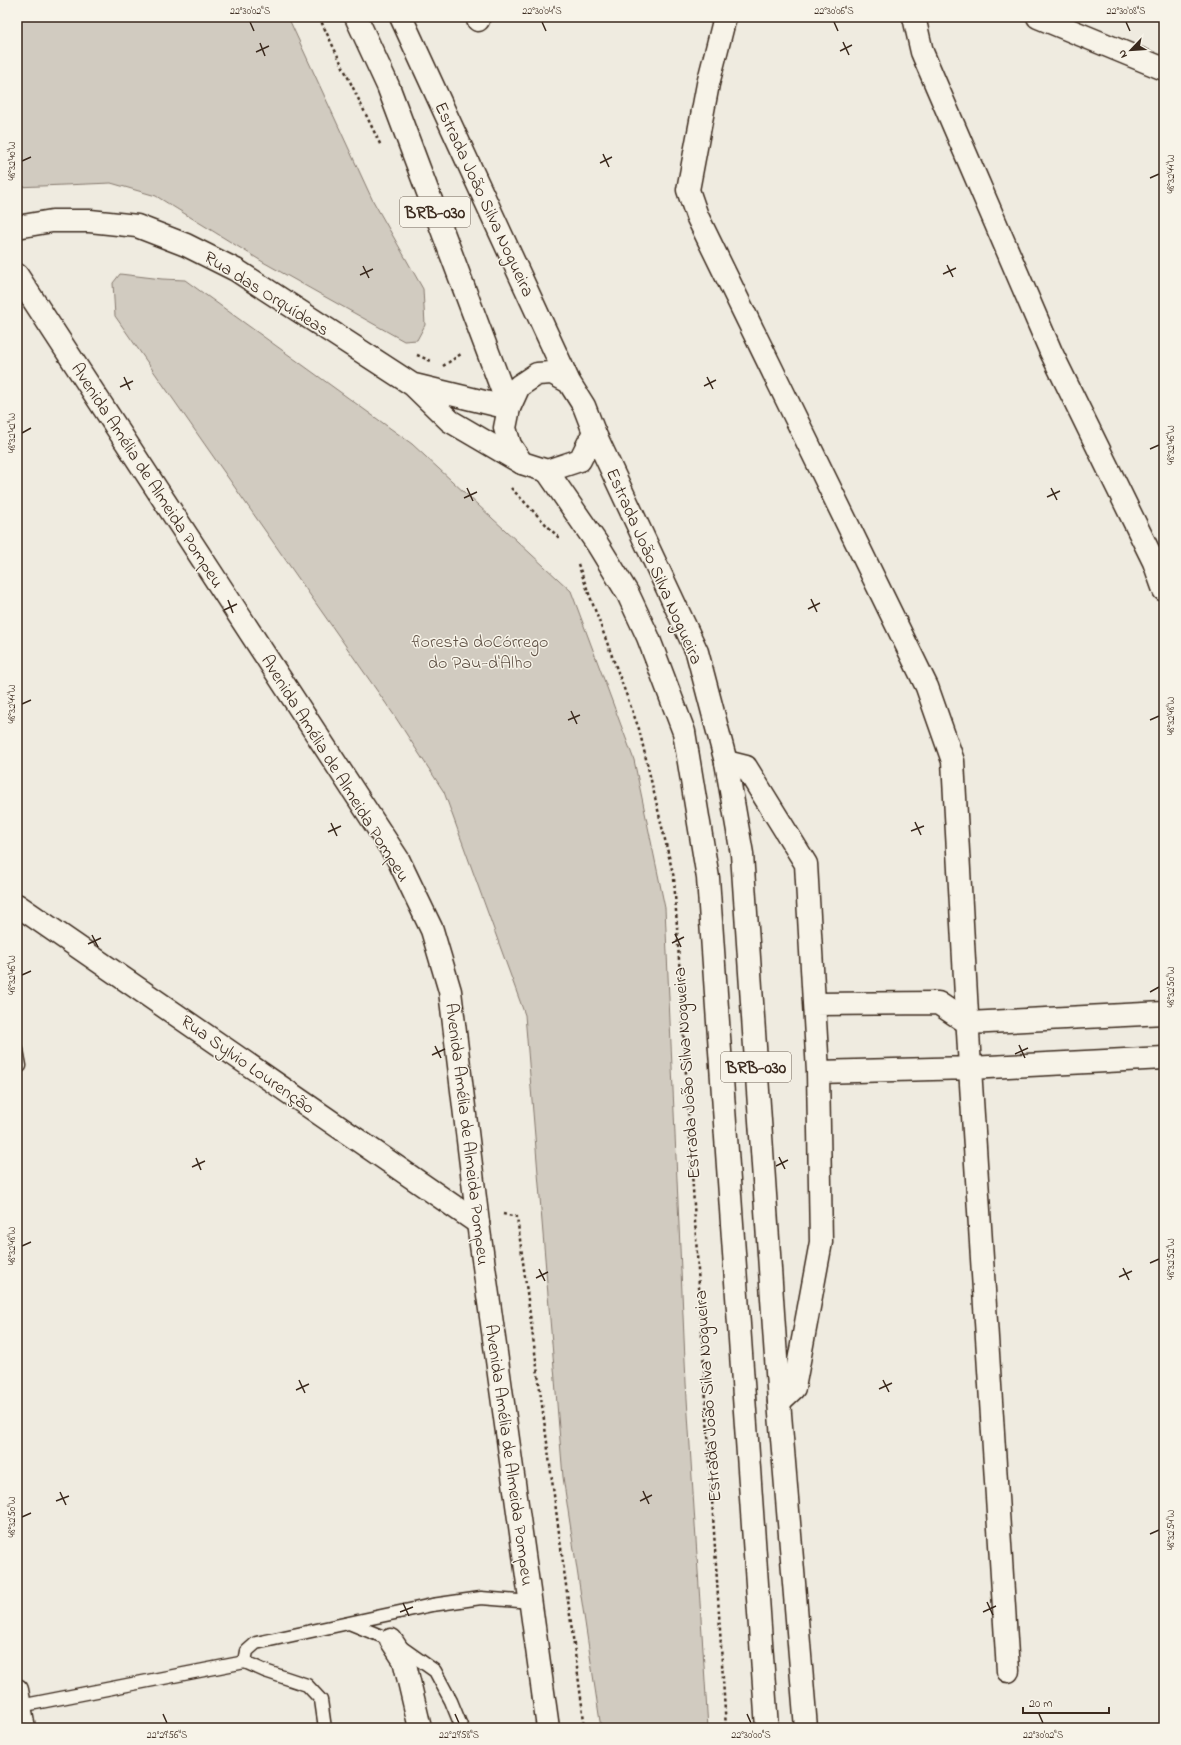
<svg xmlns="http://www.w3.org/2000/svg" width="1181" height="1745" font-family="'Indie Flower',sans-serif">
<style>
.green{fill:#d1cbc0;stroke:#867a6f}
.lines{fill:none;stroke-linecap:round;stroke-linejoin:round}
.lane-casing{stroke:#3b2a1e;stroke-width:15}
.street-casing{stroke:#3b2a1e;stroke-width:25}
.secondary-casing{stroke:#3b2a1e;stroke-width:25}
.primary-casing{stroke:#3b2a1e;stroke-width:25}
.highway-casing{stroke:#3b2a1e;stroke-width:25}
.path{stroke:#3b2a1e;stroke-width:2.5;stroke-dasharray:3 3;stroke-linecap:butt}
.lane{stroke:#f7f3e8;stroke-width:12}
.street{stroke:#f7f3e8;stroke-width:22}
.secondary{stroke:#f7f3e8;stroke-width:22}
.primary{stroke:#f7f3e8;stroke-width:22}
.highway{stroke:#f7f3e8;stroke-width:22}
.ticks{fill:none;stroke:#3b2a1e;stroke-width:1.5}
.labels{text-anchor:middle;stroke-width:3;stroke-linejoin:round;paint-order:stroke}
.shield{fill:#f7f3e8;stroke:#73665b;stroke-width:1}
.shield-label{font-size:17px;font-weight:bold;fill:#3b2a1e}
.street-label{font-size:18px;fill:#3b2a1e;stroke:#f7f3e8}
.park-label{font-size:18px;fill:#605246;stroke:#f7f3e8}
.neatline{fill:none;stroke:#3b2a1e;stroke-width:1.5}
.ticks-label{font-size:10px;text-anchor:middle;fill:#3b2a1e}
</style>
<rect width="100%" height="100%" fill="#efebe0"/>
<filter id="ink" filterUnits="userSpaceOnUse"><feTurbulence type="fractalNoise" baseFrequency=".025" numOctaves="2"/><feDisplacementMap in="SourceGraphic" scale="8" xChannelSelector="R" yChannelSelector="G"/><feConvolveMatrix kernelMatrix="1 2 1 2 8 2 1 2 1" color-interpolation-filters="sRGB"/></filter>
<g filter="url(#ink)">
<path class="green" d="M17,17h271l84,182 51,90 2,36 -8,15 -13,1 -141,-79 -107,-66 -45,-13 -94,4z
M120,274l42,5 23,1 227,164 159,147 63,169 31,148 21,475 22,345h-107l-38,-251 -38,-462 -81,-223 -50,-77 -279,-399 -2,-33z"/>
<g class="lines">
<g class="lane-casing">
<path id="lane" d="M17,1050l3,16
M349,1623l42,17 44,31 16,30 11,27
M245,1662l2,-11 9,-8 176,-38 49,-7 50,4
M20,1706l225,-44 20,9 42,14 14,15 4,28"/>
</g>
<g class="street-casing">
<path id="street" d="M725,17l-17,67 -20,106 9,26 230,471 26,74 17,307 38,603
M914,17l8,35 129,300 103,210 10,28
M1038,17l126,52
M478,20v-3
M17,227l35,-6h38l47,5 49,19 50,25 177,115 37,36 72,42
M414,385l95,23
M726,762l20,5 60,97 12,208 3,170 -27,146 -15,14
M17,905l461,318
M814,1004l124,-1 30,20 196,-10
M818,1072l152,-4 194,-10
M391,1640l13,20 16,68
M17,1690l7,38"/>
</g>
<g class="secondary-casing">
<path id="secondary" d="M17,275l381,584 34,71 18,61 28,232 70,505"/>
</g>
<g class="primary-casing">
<path id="primary" d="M594,432l103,220 29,110 16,92 37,548 27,326
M547,471l51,74 30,49 20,43 36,95 24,146 59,850"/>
</g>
<g class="highway-casing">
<path id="highway" d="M356,17l32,69 121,322
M401,17l168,365 15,24 10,26 -14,28 -33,11 -25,-8 -12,-18 -5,-17 4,-20 10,-22 18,-12 15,-1 17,9"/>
</g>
<path class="path" d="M319,17l62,129
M417,355l14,6
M443,366l18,-12
M511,488l49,51
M578,564l61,165 35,149 52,850
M503,1214l14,3 68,511"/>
<use href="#lane" class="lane"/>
<use href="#street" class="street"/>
<use href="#secondary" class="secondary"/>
<use href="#primary" class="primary"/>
<use href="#highway" class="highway"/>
</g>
</g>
<path class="ticks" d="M250,22l4,9M542,22l4,9M834,22l4,9M1126,22l4,9M843,42l6,13M260,43l5,13M840,51l12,-6M256,52l13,-6M603,154l6,13M22,161l9,-4M600,163l12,-6M1150,178l9,-4M947,265l6,12M363,266l6,12M943,274l13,-6M360,275l13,-6M124,377l6,13M707,377l6,12M704,386l12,-6M120,387l13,-6M22,433l9,-5M1150,449l9,-4M467,488l6,13M1051,488l6,12M1047,497l13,-6M464,498l13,-6M811,599l6,13M228,600l5,13M808,609l12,-6M224,610l13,-6M22,704l9,-4M571,711l6,13M568,720l12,-5M1150,720l9,-4M915,822l6,13M331,823l6,13M911,831l13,-5M328,832l13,-6M675,934l6,13M92,935l6,12M672,943l12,-6M88,944l13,-6M22,975l9,-4M1150,992l9,-5M1019,1045l6,13M435,1046l6,12M1015,1054l13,-6M432,1055l13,-6M779,1157l6,12M196,1158l5,12M776,1166l12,-6M192,1167l13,-6M22,1246l9,-4M1150,1263l9,-4M1123,1268l6,12M539,1269l6,12M1119,1277l13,-6M536,1278l12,-6M299,1380l6,13M883,1380l6,12M879,1389l13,-6M296,1390l13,-6M643,1491l6,13M60,1492l6,13M56,1501l13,-5M640,1501l12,-6M22,1517l9,-4M1150,1534l9,-4M987,1602l6,13M403,1603l6,13M400,1612l13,-5M983,1612l13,-6M163,1714l4,9M455,1714l4,9M747,1714l4,9M1039,1714l4,9"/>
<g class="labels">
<g class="shield">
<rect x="400" y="197" width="70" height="30" rx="3"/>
<rect x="721" y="1052" width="70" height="30" rx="3"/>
</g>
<g class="shield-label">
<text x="435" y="218">BRB-030</text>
<text x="756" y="1073">BRB-030</text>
</g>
<g class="street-label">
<text transform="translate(485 199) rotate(65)" y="6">Estrada João Silva Nogueira</text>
<text transform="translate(267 293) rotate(32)" y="6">Rua das Orquídeas</text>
<text transform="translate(148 475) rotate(57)" y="6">Avenida Amélia de Almeida Pompeu</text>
<text transform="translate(655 566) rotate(66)" y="6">Estrada João Silva Nogueira</text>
<text transform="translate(336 768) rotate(58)" y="6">Avenida Amélia de Almeida Pompeu</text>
<text transform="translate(248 1064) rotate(35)" y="6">Rua Sylvio Lourenção</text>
<text transform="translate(686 1073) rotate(-94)" y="6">Estrada João Silva Nogueira</text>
<text transform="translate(468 1134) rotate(83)" y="6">Avenida Amélia de Almeida Pompeu</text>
<text transform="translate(707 1396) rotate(-94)" y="6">Estrada João Silva Nogueira</text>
<text transform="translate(510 1455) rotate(82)" y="6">Avenida Amélia de Almeida Pompeu</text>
</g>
<g class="park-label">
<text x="480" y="647">floresta doCórrego<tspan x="480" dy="21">do Pau-d'Alho</tspan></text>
</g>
</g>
<rect width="1181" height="1745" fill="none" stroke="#f7f3e8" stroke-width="44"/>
<g transform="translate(1131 50) rotate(245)" stroke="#f7f3e8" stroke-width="3" paint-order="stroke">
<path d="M0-3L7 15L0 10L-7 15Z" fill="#3b2a1e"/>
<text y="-6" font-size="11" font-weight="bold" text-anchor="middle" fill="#3b2a1e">N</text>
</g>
<path d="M1023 1707v6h86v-6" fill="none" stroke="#3b2a1e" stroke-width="2"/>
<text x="1029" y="1707" font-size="12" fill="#3b2a1e" stroke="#f7f3e8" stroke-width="3" paint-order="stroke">20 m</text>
<rect x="22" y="22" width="1137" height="1701" class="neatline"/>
<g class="ticks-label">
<text x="250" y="14">22°30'02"S</text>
<text x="542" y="14">22°30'04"S</text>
<text x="834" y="14">22°30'06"S</text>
<text x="1126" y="14">22°30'08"S</text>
<text transform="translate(11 161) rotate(-90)" y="4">48°32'40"W</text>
<text transform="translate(1170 174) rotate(-90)" y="4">48°32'44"W</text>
<text transform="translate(11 433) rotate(-90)" y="4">48°32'42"W</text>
<text transform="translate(1170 445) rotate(-90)" y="4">48°32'46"W</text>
<text transform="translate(11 704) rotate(-90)" y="4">48°32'44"W</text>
<text transform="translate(1170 716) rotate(-90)" y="4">48°32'48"W</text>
<text transform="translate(11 975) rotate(-90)" y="4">48°32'46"W</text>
<text transform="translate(1170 987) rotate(-90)" y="4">48°32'50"W</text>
<text transform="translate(11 1246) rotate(-90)" y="4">48°32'48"W</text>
<text transform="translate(1170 1259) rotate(-90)" y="4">48°32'52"W</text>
<text transform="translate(11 1517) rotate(-90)" y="4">48°32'50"W</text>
<text transform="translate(1170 1530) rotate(-90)" y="4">48°32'54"W</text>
<text x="167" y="1738">22°29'56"S</text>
<text x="459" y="1738">22°29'58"S</text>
<text x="751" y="1738">22°30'00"S</text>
<text x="1043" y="1738">22°30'02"S</text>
</g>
</svg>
